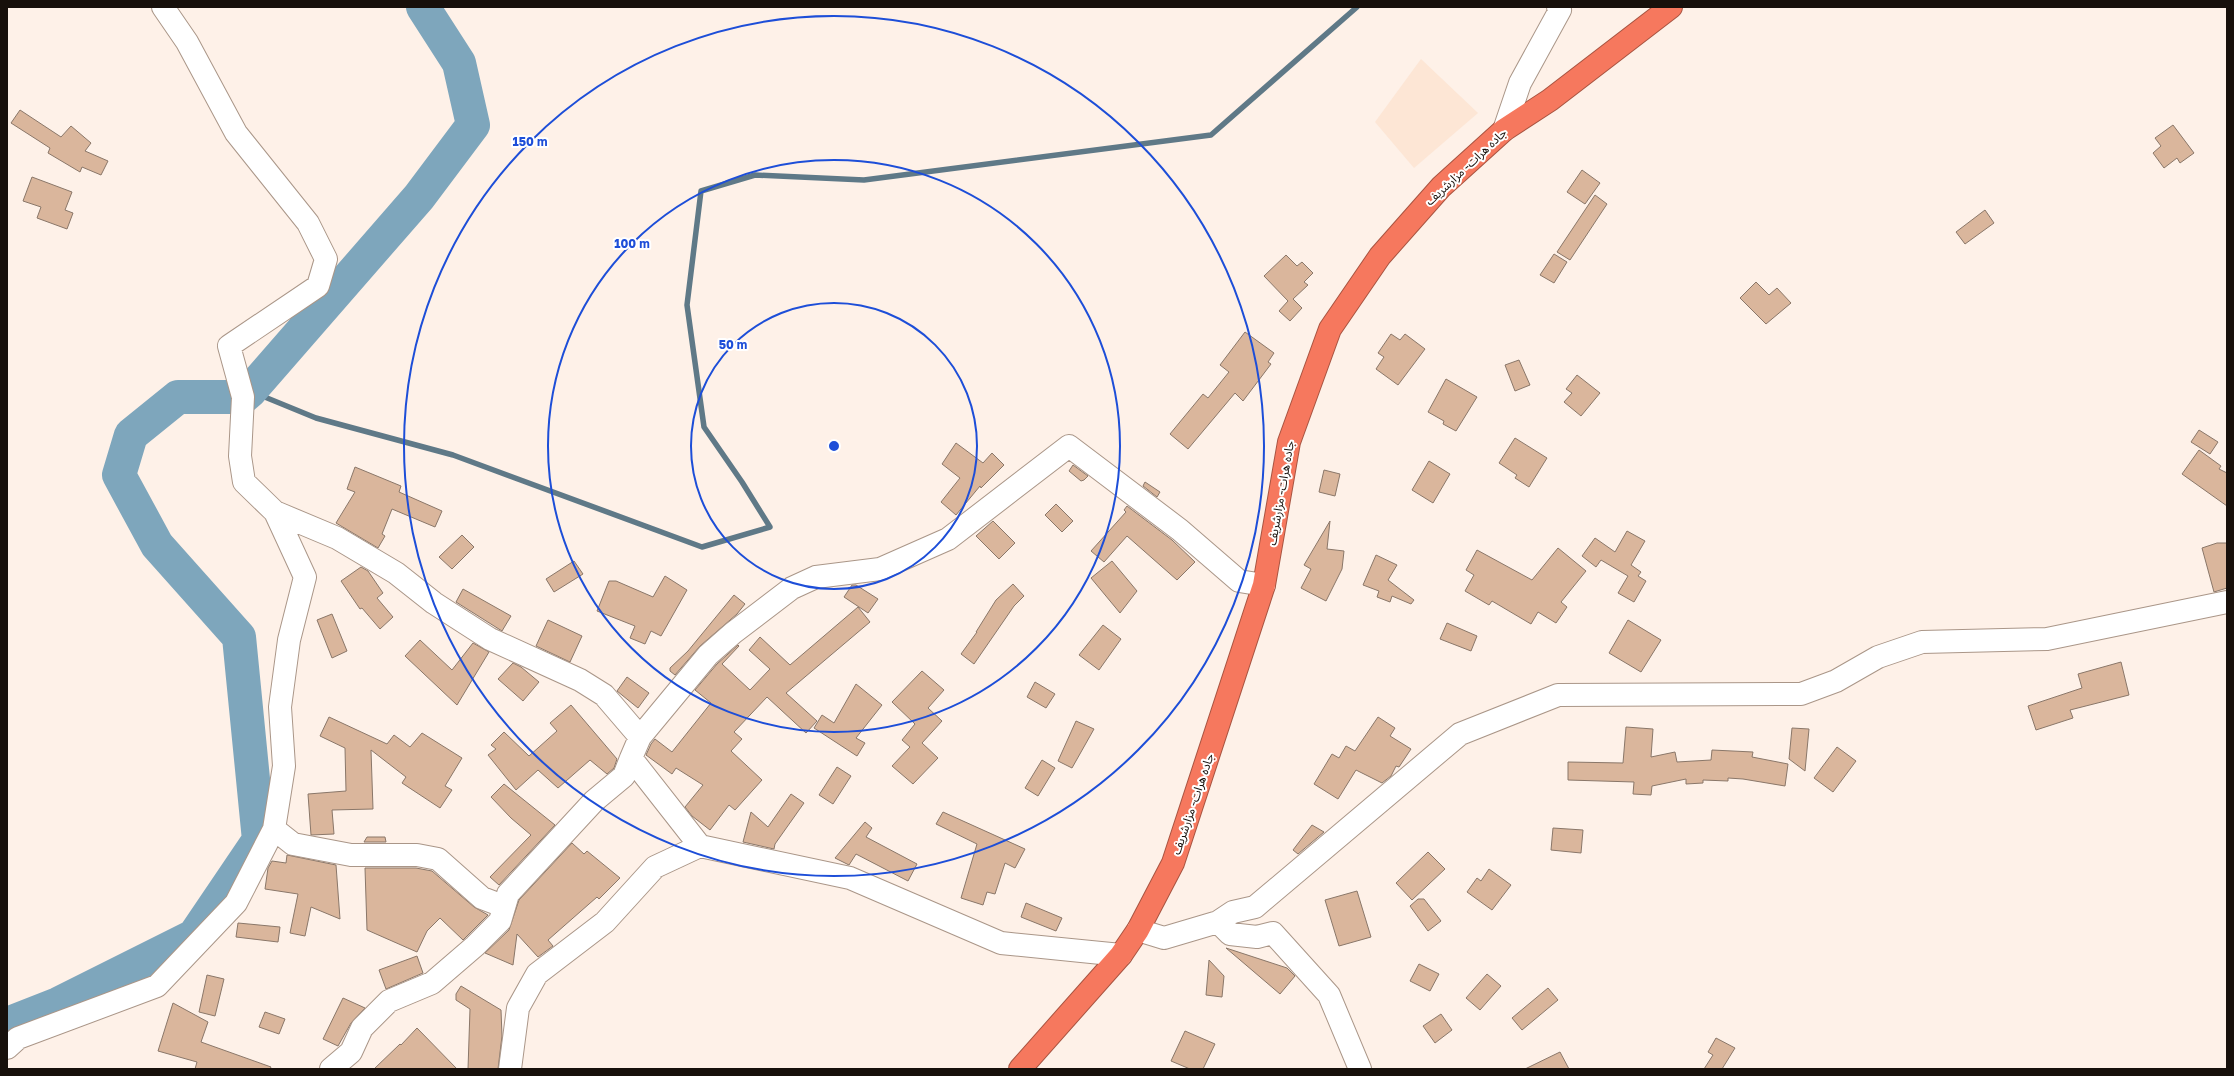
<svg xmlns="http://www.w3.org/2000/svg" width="2234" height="1076" font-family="'Golos Text','Noto Sans Arabic',sans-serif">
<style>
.built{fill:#fde6d5}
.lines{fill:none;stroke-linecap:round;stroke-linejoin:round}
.stream{stroke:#5f7987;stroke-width:5.5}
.river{stroke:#7ea6bc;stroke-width:34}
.building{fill:#dab69c;stroke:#8a7769}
.minor-casing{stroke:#aa9688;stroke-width:24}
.highway-casing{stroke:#a85441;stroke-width:24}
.minor{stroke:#fff;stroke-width:22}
.highway{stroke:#f6785e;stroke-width:22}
.ring{fill:none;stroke:#1d4ed8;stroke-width:2}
.labels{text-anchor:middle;stroke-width:4;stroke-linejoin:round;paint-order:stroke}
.street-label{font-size:12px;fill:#17100b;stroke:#fff}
.centre{fill:#1d4ed8;stroke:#fff;stroke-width:2}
.ring-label{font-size:12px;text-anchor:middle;font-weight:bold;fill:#1d4ed8;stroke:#fff;stroke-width:4;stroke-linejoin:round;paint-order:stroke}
</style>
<rect width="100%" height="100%" fill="#fef1e8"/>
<path class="built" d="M1421,59l57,54 -64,55 -39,-46z"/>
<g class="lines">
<path class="stream" d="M250,391l66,27 137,37 249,92 68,-20 -28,-45 -38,-55 -17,-122 14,-114 54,-16 109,5 347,-45 146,-128"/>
<path class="river" d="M7,1024l51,-20 136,-68 65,-96 -20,-203 -82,-92 -38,-70 12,-40 47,-38h65l7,-6 169,-194 54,-72 -14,-62 -36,-56"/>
</g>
<path class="building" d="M20,110l41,27 10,-11 20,17 -6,8 23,10 -7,14 -19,-8 -2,5 -32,-19 2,-5 -39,-25z
M2173,125l21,28 -14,10 -3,-5 -13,10 -11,-15 8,-7 -6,-8z
M1582,170l18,13 -15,21 -18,-12z
M32,177l40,15 -7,18 8,3 -6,16 -30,-11 4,-11 -18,-6z
M1595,195l12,9 -37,56 -13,-8z
M1985,210l9,13 -29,21 -9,-12z
M1554,254l13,8 -13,21 -14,-8z
M1286,255l11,11 5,-4 11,11 -9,9 4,3 -15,14 9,9 -12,13 -11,-10 9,-10 -24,-25z
M1756,282l13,13 8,-7 14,15 -25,21 -26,-26z
M1245,332l29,21 -6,9 3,2 -28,37 -8,-8 -47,56 -18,-15 33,-40 5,4 21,-26 -9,-7z
M1391,334l9,6 5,-6 20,15 -27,36 -22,-16 8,-12 -6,-4z
M1519,360l11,25 -15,6 -10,-26z
M1577,375l23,18 -19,23 -17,-14 8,-9 -6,-4z
M1446,379l31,18 -21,34 -13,-7 1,-3 -16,-9z
M2199,430l19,12 -8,12 -19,-12z
M1515,438l32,20 -18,29 -14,-9 2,-3 -18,-12z
M956,443l27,20 9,-10 12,12 -23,23 -1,-2 -24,29 -15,-13 19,-24 -18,-14z
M2199,450l22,16 -2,3 8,4v33l-45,-32z
M1429,461l21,13 -17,29 -21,-13z
M1073,465l15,11 -4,4 -3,1 -12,-10z
M355,467l46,19 -2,6 43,19 -7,16 -43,-18 -10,25 3,2 -7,12 -42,-25 19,-31 -8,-3z
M1324,470l16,4 -5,22 -16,-4z
M1145,482l15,10 -3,5 -14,-11z
M1056,504l17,17 -11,11 -17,-17z
M1127,506l45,34 23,22 -18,18 -50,-44 -23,26 -13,-11 35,-39 -2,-2z
M993,521l22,22 -16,16 -23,-23z
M1330,521l-3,28 17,2 -2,18 -16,32 -25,-13 10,-19 -7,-4z
M1627,531l18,10 -14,24 10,7 -3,4 8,5 -12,21 -16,-9 10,-17 -27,-16 -5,7 -14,-11 13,-18 20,14z
M462,535l12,12 -22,22 -13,-12z
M2217,543h10v45l-13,4 -12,-44z
M1558,548l28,23 -25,31 6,5 -11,16 -18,-11 -7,12 -39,-23 -3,4 -24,-14 9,-16 -8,-5 11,-20 55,30z
M1376,555l21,10 -9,15 26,20 -3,4 -19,-8 -2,6 -13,-5 2,-6 -16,-6z
M574,561l9,13 -29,18 -8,-13z
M1112,561l25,30 -17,22 -29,-35z
M361,567l7,4 15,22 -6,5 16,19 -13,12 -18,-21 -2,1 -19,-28z
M665,576l22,14 -26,46 -10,-5 -6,13 -15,-6 5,-12 -38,-15 12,-30h7l37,16z
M1013,584l11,12 -10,10 -40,58 -13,-10 16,-22h-1l20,-32z
M852,585h4l22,14 -10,14 -24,-16z
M463,589l48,27 -9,15 -46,-29z
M734,595l11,9 -8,10 -37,32 -25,29 -5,-4v-3l18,-17z
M858,607l12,15 -84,71 31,28 -11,12 -39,-36 -33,35 8,7 -11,12 31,29 -27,30 -6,-5 -19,25 -18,-14 -7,-9 18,-22 -27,-17 -4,6 -26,-19 5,-11 4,-5 17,13 39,-49 -16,-13 22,-26 21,-19 1,1 -17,18 28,26 20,-21 -21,-19 11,-13 30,28z
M332,614l15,37 -15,7 -15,-38z
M548,620l34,16 -12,26 -34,-16z
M1628,620l33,20 -20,32 -32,-19z
M1447,623l30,13 -6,15 -31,-12z
M1103,625l18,14 -22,31 -20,-15z
M420,640l32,30 21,-27 16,9 -32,53 -52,-49z
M2121,662l8,33 -59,15 3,8 -37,12 -8,-24 54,-18 -4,-14z
M513,663l8,4 18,15 -16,19 -25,-22z
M922,671l22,19 -16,18 14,13 -20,22 16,15 -25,26 -21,-18 18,-19 -8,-7 13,-16 -23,-22z
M627,677l22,16 -11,15 -21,-17z
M1035,682l20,12 -9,14 -19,-11z
M856,684l26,21 -26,33 9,5 -8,13 -43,-28 8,-13 12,8z
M571,705l46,54 -3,9 -7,6 -17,-14 -32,28 -20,-18 -22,20 -28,-35 8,-6 -5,-4 13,-13 25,24 28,-25 -7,-8z
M329,717l58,27 7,-9 16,12 12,-14 40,25 -17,28 7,4 -12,18 -38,-25 4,-6 -35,-27 2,59 -41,1 2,24 -23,1 -3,-41 38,-3 -1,-43 -25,-12z
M1378,717l17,11 -5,8 21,13 -12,18 -3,-1 -5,10 -9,7 -26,-13 -18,29 -24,-15 18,-30 7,4 7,-12 9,5z
M1076,721l18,8 -22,39 -14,-7z
M1626,727l27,2 -2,28 24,-5 2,10 34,-2 1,-10 41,2 -1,5 36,7 -3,22 -42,-7 -15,-1v3l-25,-1v3l-17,1v-5l-34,7 -1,9 -18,-1 1,-12 -66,-2v-18l55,1z
M1792,728l17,1 -4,42 -16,-12z
M1837,747l19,14 -23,31 -19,-14z
M1042,760l13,8 -17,28 -13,-8z
M837,767l14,9 -18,28 -14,-9z
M504,784l51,41 -56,60 -9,-8 41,-42 -20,-17 -20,-21z
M791,794l13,9 -29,41 -1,5 -31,-7 8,-30 17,15z
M943,812l82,37 -10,19 -10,-5 -10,31 -8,-2 -4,13 -22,-7 16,-54 -41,-20z
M865,822l7,6 -6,9 51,27 -9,17 -52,-27 -7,11 -14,-7z
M1312,825l12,7 -26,22 -5,-4z
M1553,828l30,2 -2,23 -30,-3z
M367,837h18l1,5h-22z
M572,843l12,11 3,-3 33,27 -21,21 -2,-2 -49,43 5,6 -15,11 -21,-23 -4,31 -28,-12 24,-23 10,-30z
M1428,852l17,17 -33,31 -16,-17z
M287,855l49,10 4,54 -29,-12 -6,29 -15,-3 8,-39 -33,-5 3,-21 4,-7 14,2z
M365,868h51l16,3 42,36 14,8 -25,25 -23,-22 -13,13 -10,21 -50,-22z
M1489,869l22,16 -19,25 -25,-18 10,-14 4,3z
M1357,891l14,46 -32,9 -14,-46z
M1418,899h6l17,22 -13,10 -18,-25z
M1026,903l36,15 -6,13 -35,-14z
M238,923l42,4 -2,15 -42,-5z
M1226,948l61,20 8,8 -15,18z
M417,956l6,17 -37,16 -7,-19z
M1209,960l15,16 -2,21 -16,-2z
M1419,964l20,10 -9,17 -20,-10z
M1487,974l14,12 -21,24 -14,-12z
M207,975l17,4 -9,37 -16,-4z
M461,986l40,24 1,26 -4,33h-30l2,-60 -14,-9v-6z
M1548,988l10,12 -36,30 -10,-12z
M343,998l22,10 -14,15 -13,23 -15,-7z
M173,1003l35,19 -7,20 70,25 -1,2h-75l2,-7 -39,-11z
M265,1012l20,7 -6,15 -20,-7z
M1441,1014l11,16 -17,13 -12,-17z
M417,1028l40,41h-83l26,-25 1,1z
M1185,1031l30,13 -12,25h-13l-19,-8z
M1716,1038l19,10 -13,21h-18l9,-14 -5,-3z
M1560,1052l9,17h-44z"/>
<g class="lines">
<g class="minor-casing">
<path id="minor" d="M1504,130l16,-47 40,-73 -2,-3
M275,512l62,26 59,35 38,30 56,36 90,41 24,15 36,42
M274,829l19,15 58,11h66l21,4 44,39 21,8
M1138,930l26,8 54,-16
M1121,955l-120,-12 -151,-65 -150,-32 -69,-88 9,-21 68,-82 25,-22 59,-45 24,-11 64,-8 68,-30 121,-93 111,84 59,51 25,4
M7,1048l11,-10 139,-52 79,-83 38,-74 10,-63 -4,-59 9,-67 16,-63 -30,-65 -31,-30 -4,-26 3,-59 -14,-51 89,-60 8,-27 -18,-36 -72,-90 -49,-91 -24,-35
M331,1069l20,-17 11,-24 27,-27 43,-18 43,-37 25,-25 8,-27 86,-93 30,-25 7,-18
M510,1069l8,-61 19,-34 68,-52 50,-55 45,-21
M1360,1069l-31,-74 -56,-62 -16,4 -27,-3 -12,-12 15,-10 22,-5 205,-173 98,-39 243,-1 35,-13 42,-24 44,-15 125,-3 180,-37"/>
</g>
<g class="highway-casing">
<path id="highway" d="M1020,1069l101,-114 17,-25 35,-67 91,-278 25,-143 41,-113 50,-73 61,-69 63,-57 46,-30 121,-93"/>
</g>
<use href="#minor" class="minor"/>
<use href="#highway" class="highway"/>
</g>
<g class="ring">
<circle cx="834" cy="446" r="143"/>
<circle cx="834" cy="446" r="286"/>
<circle cx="834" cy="446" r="430"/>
</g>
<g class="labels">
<g class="street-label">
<text transform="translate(1466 167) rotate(-43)" y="4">جاده هرات- مزارشریف</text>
<text transform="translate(1281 493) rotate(-80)" y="4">جاده هرات- مزارشریف</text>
<text transform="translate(1193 804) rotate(-71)" y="4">جاده هرات- مزارشریف</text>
</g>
</g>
<circle cx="834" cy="446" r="6" class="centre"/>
<g class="ring-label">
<text x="530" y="146">150 m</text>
<text x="632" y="248">100 m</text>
<text x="733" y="349">50 m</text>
</g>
<rect width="2234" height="1076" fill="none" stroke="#17100b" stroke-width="16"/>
</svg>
